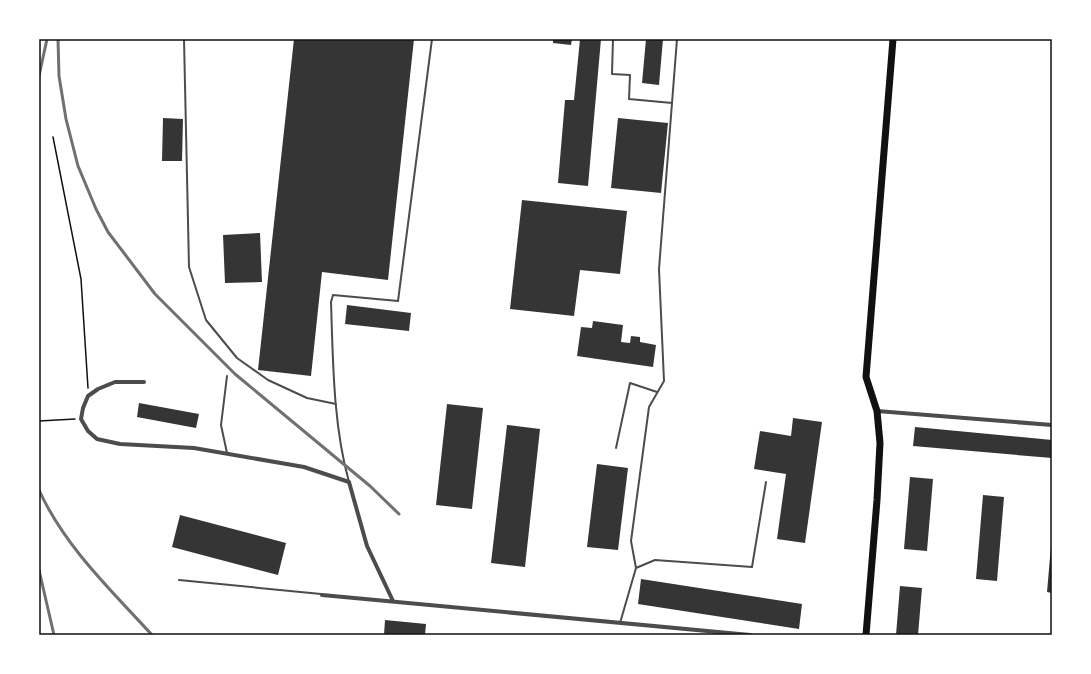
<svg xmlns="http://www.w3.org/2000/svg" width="1091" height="674" font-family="Mulish,sans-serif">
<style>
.building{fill:#353535}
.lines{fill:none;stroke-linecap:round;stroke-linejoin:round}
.path{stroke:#111;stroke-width:1.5}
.service{stroke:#4c4c4c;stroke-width:2}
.minor{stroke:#4c4c4c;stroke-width:4}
.primary{stroke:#111;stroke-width:7}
.rail{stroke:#707070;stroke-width:3}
.neatline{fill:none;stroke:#111;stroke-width:1.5}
</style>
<rect width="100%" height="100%" fill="#fff"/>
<path class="building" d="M294,39h120l-26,241 -66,-8 -11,104 -53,-6z
M553,39h19l-1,6 -18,-2z
M580,39h21l-13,147 -30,-3 7,-83h9z
M646,39h17l-4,46 -17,-2z
M163,118l20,1 -1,42h-20z
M618,118l50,5 -7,70 -50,-5z
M522,200l105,11 -7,63 -40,-4 -6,46 -64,-7z
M260,233l2,49 -37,1 -2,-48z
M347,305l64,8 -2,18 -64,-7z
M593,321l30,4 -2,17 9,1 1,-7 9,1v5l16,3 -3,22 -76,-11 4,-29 11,1z
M139,403l60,11 -3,14 -59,-11z
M447,404l36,4 -11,101 -36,-4z
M793,418l29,4 -17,121 -28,-4 9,-65 -32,-5 6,-38 31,5z
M507,425l33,4 -15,138 -34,-4z
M915,427l137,13v18l-139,-12z
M597,464l31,4 -10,82 -31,-3z
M910,477l23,2 -6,72 -23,-2z
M983,495l21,2 -7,84 -21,-2z
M180,515l106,28 -8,32 -106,-28z
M1051,546h1v47l-5,-1z
M641,579l161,25 -3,25 -161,-25z
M900,586l22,2 -4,47h-22z
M385,620l41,4 -1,11h-41z"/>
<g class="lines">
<path class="path" d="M53,137l28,142 7,109
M39,421l36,-2"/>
<path class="service" d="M184,39l5,228 17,53 31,38 31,22 39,18 29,6
M613,39l-1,35 18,1 -1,24 43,4 5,-64
M227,376l-6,49 6,28
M616,448l14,-65 27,9
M349,482c-16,-57 -16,-122 -18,-180l2,-7 65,6 34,-262
M636,568l-5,-27 18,-134 15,-26 -5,-112 13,-166
M179,580l142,14
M620,623l16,-55 19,-8 97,7 14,-85"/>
<path class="minor" d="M144,382h-29l-17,7 -10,7 -5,12 -2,11 7,12 9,8 23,5 74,4 110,19 45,15 18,64 26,55
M877,411l175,14
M322,595l428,40"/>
<path class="primary" d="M866,635l11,-135 3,-57 -3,-32 -11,-34 27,-338"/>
<path class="rail" d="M58,39l1,37 7,43 12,47 18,43 12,23 47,62 80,80 135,112 29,28
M39,76l8,-37
M39,490c26,57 72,100 113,145
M39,570l15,65"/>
</g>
<rect width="1091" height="674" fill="none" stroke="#ffffff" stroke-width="80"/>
<rect x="40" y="40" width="1011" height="594" class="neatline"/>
</svg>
